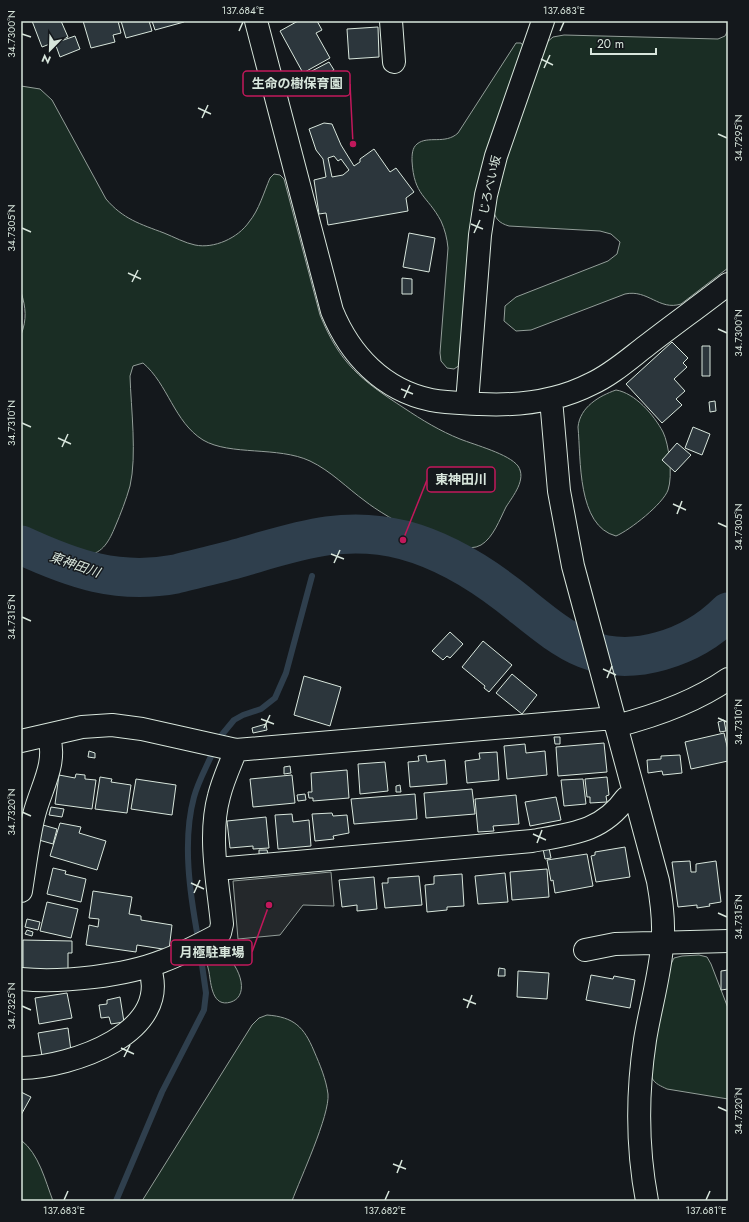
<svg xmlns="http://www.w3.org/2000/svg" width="749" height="1222" font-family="Jost,'Noto Sans JP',sans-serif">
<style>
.green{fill:#1a2d24;stroke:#939e99}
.parking{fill:#24282b;stroke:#939e99}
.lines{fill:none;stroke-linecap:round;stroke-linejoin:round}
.stream{stroke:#2f3f4d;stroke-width:6}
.river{stroke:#2f3f4d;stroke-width:39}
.building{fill:#2c363c;stroke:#d8e6dc;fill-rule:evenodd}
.minor-casing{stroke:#d8e6dc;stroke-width:24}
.minor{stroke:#14181c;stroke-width:22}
.ticks{fill:none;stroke:#d8e6dc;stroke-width:1.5}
.labels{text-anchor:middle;stroke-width:3;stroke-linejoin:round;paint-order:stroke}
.street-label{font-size:12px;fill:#d8e6dc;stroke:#14181c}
.water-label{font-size:13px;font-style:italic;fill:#d8e6dc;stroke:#14181c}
.leader{fill:none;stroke:#c2185b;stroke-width:1.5}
.callout-dot{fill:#c2185b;stroke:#14181c;stroke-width:1.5}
.callout{fill:#14181c;stroke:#c2185b;stroke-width:1.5}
.callout-label{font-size:13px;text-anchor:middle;font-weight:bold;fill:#d8e6dc}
.neatline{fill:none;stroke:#d8e6dc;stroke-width:1.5}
.ticks-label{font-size:10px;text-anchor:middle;fill:#d8e6dc}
</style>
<rect width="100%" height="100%" fill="#14181c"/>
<path class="green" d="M728,30v238l-47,36c-22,7 -33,-15 -56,-10l-94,36 -15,1 -12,-10 1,-15 11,-9 92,-36 9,-7 3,-12 -9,-8 -11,-3 -91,-5c-10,-3 -14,-7 -16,-18l11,-50 42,-115 7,-6 11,-2 154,4 7,-3z
M516,43h5l3,4 -64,318 -6,4 -7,-1 -6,-7 -1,-8 8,-105c-1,-10 -3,-18 -7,-27 -14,-26 -27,-25 -29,-60 0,-6 0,-13 5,-17 11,-9 28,1 41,-11z
M21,86l19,3 12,11 54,99c17,20 34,25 58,34 10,4 21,10 31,12 19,4 43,-7 54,-23 10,-12 15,-30 21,-44l4,-4 6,1 4,4 36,136c20,49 41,65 84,93 18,12 36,23 56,31 15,6 49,15 58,27 9,13 -5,30 -12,41 -6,12 -13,31 -25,38 -23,14 -96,-28 -116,-44 -18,-13 -34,-30 -55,-40 -32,-15 -80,-5 -107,-21 -29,-18 -35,-56 -60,-77l-10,3 -3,10c1,32 7,80 0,110 -4,14 -9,27 -15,41 -5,12 -12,27 -28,28 -19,2 -49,-15 -66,-22v-198c6,-16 5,-27 0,-43z
M616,390c19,3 38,25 47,42 6,12 10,44 5,58 -5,14 -38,40 -52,46 -39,-10 -35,-77 -38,-109 2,-20 21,-31 38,-37z
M212,949c21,1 43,45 19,53 -19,6 -20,-18 -22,-30 -1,-5 -4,-13 -1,-18 1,-2 3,-3 4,-5z
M699,955l8,2 4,7 17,44v91l-61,-10c-6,-3 -12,-5 -15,-11 -5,-12 14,-94 18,-112l4,-8 8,-2z
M267,1015c27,2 37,12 47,36 6,14 12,28 14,43 2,21 -28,85 -36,107h-150l110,-176 7,-7z
M21,1140c18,14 24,40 32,61h-32z"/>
<path class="parking" d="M331,872l3,34 -31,-1 -23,30 -42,4 -5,-58z"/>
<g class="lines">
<path class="stream" d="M319,549l4,-14
M220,737l14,-17 9,-5 18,-6 14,-11 11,-25 26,-97
M198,938c-8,-44 -16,-97 -4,-141 4,-15 12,-29 18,-43
M116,1201l46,-109 42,-82 2,-17 -6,-42"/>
<path class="river" d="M21,545c52,24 97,40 155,29 23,-6 47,-11 70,-18 55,-16 100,-31 158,-16 37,10 73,31 104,55 50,39 84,76 153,56 25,-7 49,-21 67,-39"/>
</g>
<path class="building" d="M32,21h29l7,16 -26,10z
M83,21h35l3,12 -8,2 2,7 -24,6z
M121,21h28l3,10 -26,7z
M152,21h32v1l-29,8z
M298,21h19l5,9 -6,3 14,25 -27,15 -23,-42z
M378,27l1,30 -30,2 -2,-30z
M75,36l5,13 -20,8 -5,-14z
M329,62l5,8 -21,12 -5,-9z
M324,123l8,1 9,21 13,21 6,-4v-3l14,-10 16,23 6,-4 18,24 -8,6 2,13 -80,14 -2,-12 -7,1 -5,-34 12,-3 -3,-18 -7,-9 -7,-21zM334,156l4,5 3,-2 8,11 -6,5 -11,2 -4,-19z
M409,233l26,5 -6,34 -26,-5z
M402,278l10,1v15h-10z
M672,342l16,16 -5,5 4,4 -13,12 11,12 -9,8 6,6 -20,18 -36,-39z
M702,346h8v30h-8z
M715,401l1,10 -6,1 -1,-10z
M693,427l17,7 -8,21 -17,-7z
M677,443l14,12 -16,17 -13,-12z
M450,632l13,12 -13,14 -3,-2 -4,4 -11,-9z
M483,641l29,24 -23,27 -5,-4 1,-2 -23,-19z
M512,674l25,21 -15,19 -26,-21z
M304,676l37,11 -11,39 -36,-11z
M724,720l2,11 -6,1 -2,-10z
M266,724l1,6 -14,3 -1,-5z
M724,733l4,17v11l-37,8 -6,-27z
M554,737h6v7h-5z
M604,743l3,29 -49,4 -2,-29z
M525,744l1,9 19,-2 2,24 -40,4 -3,-33z
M89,751l6,2v5l-7,-1z
M497,752l2,28 -32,3 -2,-22 15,-2 -1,-6z
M426,755l1,7 18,-2 2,24 -37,3 -2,-25 11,-1 -1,-5z
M680,755l2,18 -19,2 -1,-4 -14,2 -1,-13 14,-1v-3z
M385,762l3,29 -28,3 -2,-30z
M290,766l1,7 -7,1v-7z
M347,770l2,28 -36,3v-3h-4l-1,-6h4l-1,-19z
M76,774l9,1v4l11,1 -4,29 -37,-5 4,-29 16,3z
M292,775l3,28 -42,4 -3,-28z
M100,777l12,2 -1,3 20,3 -4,28 -32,-4z
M607,777l2,18 -3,1 1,6 -17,1v-6h-3l-2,-18z
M136,779l40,6 -4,30 -41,-6z
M583,779l3,25 -22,2 -3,-26z
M400,785l1,7h-5v-6z
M472,789l3,25 -49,4 -2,-25z
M305,794l1,6 -8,1 -1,-6z
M415,794l2,25 -63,5 -3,-25z
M516,795l3,29 -26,2 1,5 -16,1 -3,-33z
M556,797l5,23 -31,6 -5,-24z
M51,807l13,2 -2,8 -13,-2z
M332,813l1,3 14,-1 2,18 -16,3 1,3 -19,2 -3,-27z
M292,814l1,8 16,-2 2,26 -33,3 -3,-34z
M266,817l3,31 -16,1v-3l-23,2 -3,-27z
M60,823l21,4 -2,6 27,8 -9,29 -47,-14z
M43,825l14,4 -4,15 -14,-4z
M625,847l5,30 -34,5 -5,-26 4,-1v-3z
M549,848l2,10 -6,1 -2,-10z
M259,850h8l1,4 -9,1z
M587,854l6,32 -38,7 -2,-13 -2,1 -4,-21z
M690,861l1,11h5v-8l20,-3 5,41 -12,2 1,2 -13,2v-3l-19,2 -6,-45z
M53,868l13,3 -1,3 21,5 -5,23 -34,-8z
M547,869l2,28 -37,3 -2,-28z
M505,873l3,29 -30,2 -3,-28z
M462,874l2,32 -17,1v3l-20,2 -2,-27 9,-1v-8z
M419,876l3,29 -37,3 -3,-25h6v-5z
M374,877l3,32 -20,2v-6l-15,2 -3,-27z
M93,891l39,6 -3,17 12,2v4l31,5 -3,25 -32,-5 -1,7 -50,-7 3,-20 9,2 1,-8 -10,-1z
M47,902l31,7 -7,29 -31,-7z
M27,919l13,3 -2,8 -13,-3z
M27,930l6,2 -1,4 -7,-2z
M23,940l49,1v12h-4v18l-45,-1z
M499,968l6,1v7h-7z
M728,970v19l-7,1v-19z
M518,971l31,2 -2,26 -30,-2z
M591,975l22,4 1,-3 21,4 -5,28 -44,-8z
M67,993l5,25 -33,6 -4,-26z
M120,997l4,25 -13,2 -2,-7 -8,1 -2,-13 8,-1v-4z
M68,1028l3,23 -29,5 -4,-23z
M21,1092l10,5 -10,18z"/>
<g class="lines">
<g class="minor-casing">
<path id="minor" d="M256,21l76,290c18,44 51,79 99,89 16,3 32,3 49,4 39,2 76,-2 111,-20 20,-9 38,-25 55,-38 27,-21 55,-41 82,-62
M391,21l3,41
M551,399l8,92 14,75 85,315c4,22 7,44 4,66 -3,32 -12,62 -17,93 -8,53 -8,108 2,161
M467,403l13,-168 6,-40 10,-39 47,-135
M616,726c39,-10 79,-24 112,-47
M21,741l61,-14 30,-2 30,4 94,21 378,-32
M217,869l315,-28c39,-7 70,-9 94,-43l9,-2
M21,891c4,-25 7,-51 13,-76 7,-28 23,-50 15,-79
M585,950l30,-6 113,-3
M21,979c41,4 104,-3 142,-18 19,-7 36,-16 53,-25l4,-3 2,-9c-4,-41 -14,-88 -3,-128 4,-16 11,-31 17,-46
M21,1068c50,-1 153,-35 128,-102"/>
</g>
<use href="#minor" class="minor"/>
</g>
<path class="ticks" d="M239,31l4,-9M560,31l4,-9M22,34l9,3M541,59l12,6M544,68l6,-13M198,108l13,6M202,118l6,-13M718,134l9,4M471,224l12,5M22,228l9,4M474,233l6,-13M128,273l13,6M132,282l6,-12M718,329l9,4M401,389l12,5M404,398l6,-13M22,423l9,4M58,438l13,6M62,447l6,-13M673,504l13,6M677,514l5,-13M718,523l9,4M331,554l13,5M334,563l6,-13M22,617l9,4M603,669l13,6M607,678l5,-12M718,718l9,4M261,719l13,5M264,728l6,-13M22,812l9,4M533,834l13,6M537,843l5,-13M191,883l13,6M194,893l6,-13M718,913l9,4M463,999l13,5M22,1006l9,4M467,1008l5,-13M121,1048l13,6M124,1057l6,-12M718,1107l9,4M393,1164l13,5M397,1173l5,-13M64,1200l4,-9M385,1200l4,-9M706,1200l4,-9"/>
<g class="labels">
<g class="street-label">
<text transform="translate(490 185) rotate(-77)" y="4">じろべい坂</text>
</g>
<g class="water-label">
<text transform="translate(75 564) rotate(19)" y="5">東神田川</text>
</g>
</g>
<path class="leader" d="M353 144L350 84M403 540L427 480M269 905L252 952"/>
<g class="callout-dot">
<circle cx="353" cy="144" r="4"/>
<circle cx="403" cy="540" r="4"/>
<circle cx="269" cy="905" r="4"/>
</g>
<g class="callout">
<rect x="243" y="71" width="107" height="25" rx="4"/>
<rect x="427" y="467" width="68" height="25" rx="4"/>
<rect x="171" y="940" width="81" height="25" rx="4"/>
</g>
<g class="callout-label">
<text x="297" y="88">生命の樹保育園</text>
<text x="461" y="484">東神田川</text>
<text x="212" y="957">月極駐車場</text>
</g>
<rect width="749" height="1222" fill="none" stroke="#14181c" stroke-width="44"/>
<g transform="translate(50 50) rotate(203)" stroke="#14181c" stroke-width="3" paint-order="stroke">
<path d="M0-3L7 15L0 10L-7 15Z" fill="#d8e6dc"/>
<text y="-6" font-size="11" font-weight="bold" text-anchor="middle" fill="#d8e6dc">N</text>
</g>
<path d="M591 48v6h65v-6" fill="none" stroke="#d8e6dc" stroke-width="2"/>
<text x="597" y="48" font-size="12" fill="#d8e6dc" stroke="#14181c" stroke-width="3" paint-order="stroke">20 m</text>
<rect x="22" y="22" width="705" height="1178" class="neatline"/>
<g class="ticks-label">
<text x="243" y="14">137.684°E</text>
<text x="564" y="14">137.683°E</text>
<text transform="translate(11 34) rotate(-90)" y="4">34.7300°N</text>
<text transform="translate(738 138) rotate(-90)" y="4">34.7295°N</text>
<text transform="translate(11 228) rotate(-90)" y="4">34.7305°N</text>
<text transform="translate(738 333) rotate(-90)" y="4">34.7300°N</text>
<text transform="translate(11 423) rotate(-90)" y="4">34.7310°N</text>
<text transform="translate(738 527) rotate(-90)" y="4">34.7305°N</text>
<text transform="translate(11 617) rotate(-90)" y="4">34.7315°N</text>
<text transform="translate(738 722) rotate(-90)" y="4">34.7310°N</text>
<text transform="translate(11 812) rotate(-90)" y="4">34.7320°N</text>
<text transform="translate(738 917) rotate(-90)" y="4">34.7315°N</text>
<text transform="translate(11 1006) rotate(-90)" y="4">34.7325°N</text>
<text transform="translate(738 1111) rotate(-90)" y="4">34.7320°N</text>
<text x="64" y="1214">137.683°E</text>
<text x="385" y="1214">137.682°E</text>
<text x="706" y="1214">137.681°E</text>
</g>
</svg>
